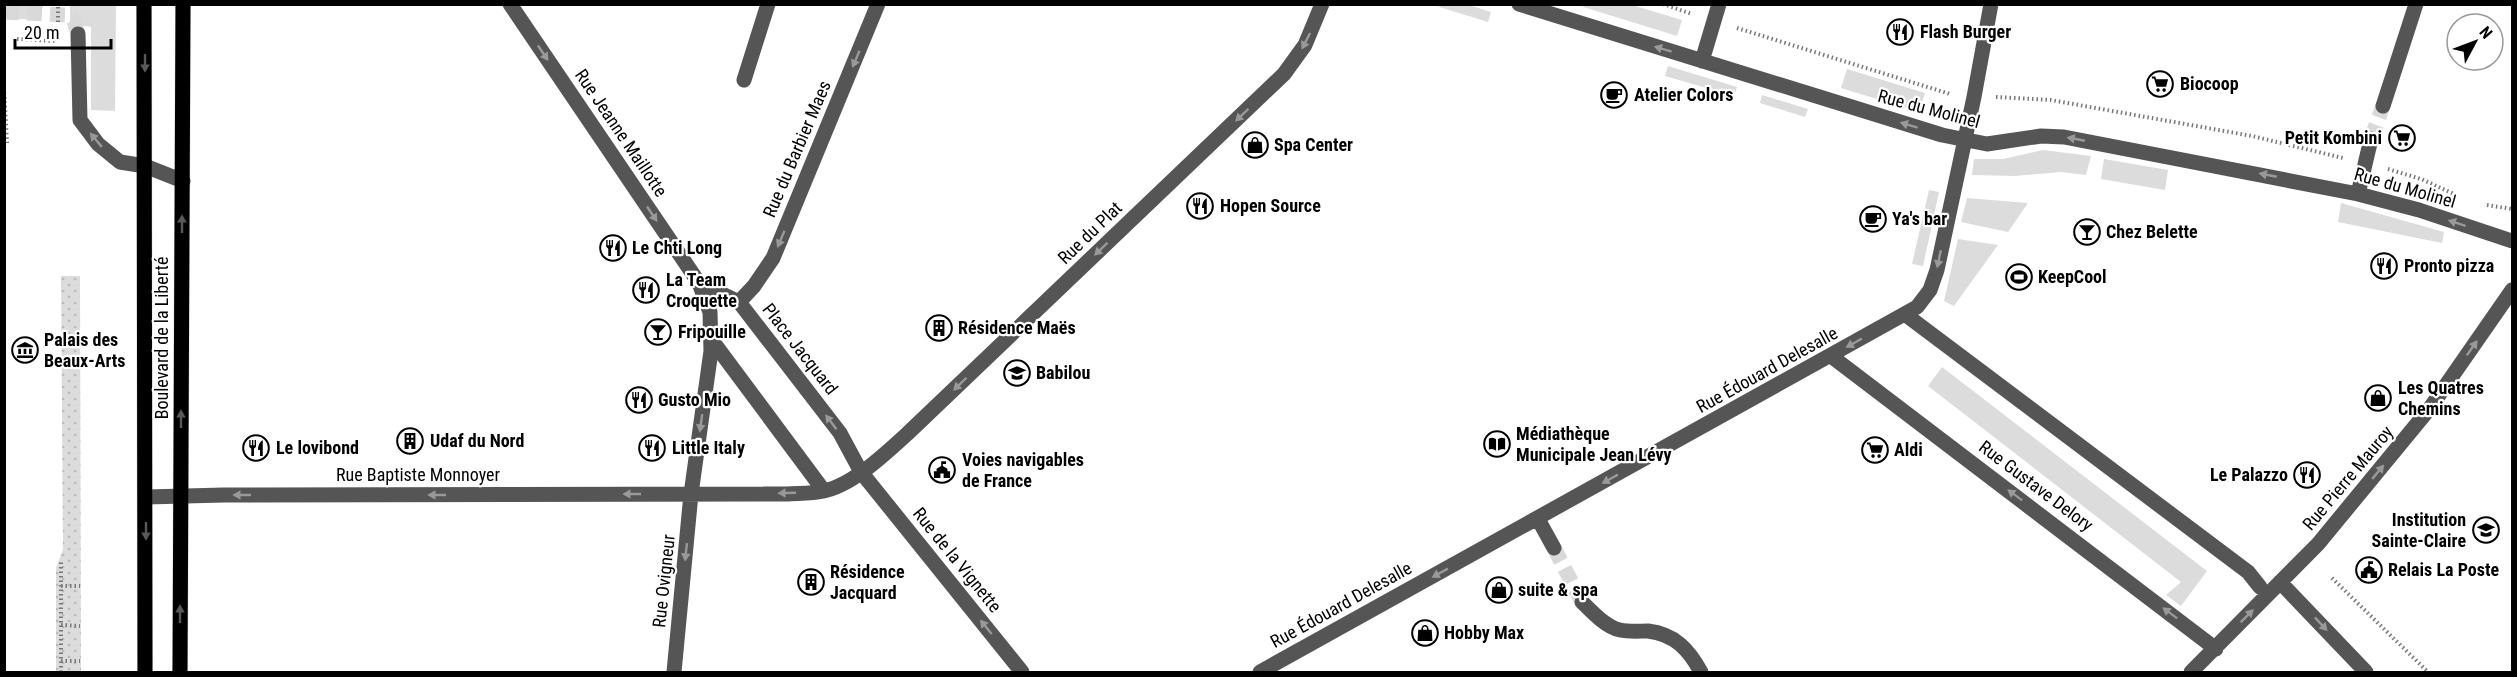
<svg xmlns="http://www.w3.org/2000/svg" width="2517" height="677" font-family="'Roboto Condensed',sans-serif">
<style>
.green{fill:#dcdcdc}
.park{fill:url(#park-dots)}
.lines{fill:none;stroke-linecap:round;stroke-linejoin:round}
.minor-tunnel{stroke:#d9d9d9;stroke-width:15;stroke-dasharray:15 8;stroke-linecap:butt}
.major-casing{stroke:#dbdbdb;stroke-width:16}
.path{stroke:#777;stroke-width:4;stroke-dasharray:1.5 3;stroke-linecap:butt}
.minor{stroke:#555;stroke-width:15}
.major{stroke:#000;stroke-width:15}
.oneway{fill:#999}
.oneway2{fill:#595959}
.labels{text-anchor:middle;stroke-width:4.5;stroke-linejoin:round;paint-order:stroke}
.poi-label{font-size:18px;font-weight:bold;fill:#000;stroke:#fff;text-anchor:start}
.street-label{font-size:18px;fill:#000;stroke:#fff}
</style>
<defs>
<pattern id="park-dots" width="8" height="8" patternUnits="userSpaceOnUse" patternTransform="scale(1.5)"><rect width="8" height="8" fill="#dcdcdc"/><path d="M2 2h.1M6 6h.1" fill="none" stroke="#bbb" stroke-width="1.8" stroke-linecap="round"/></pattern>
</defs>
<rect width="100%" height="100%" fill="#fff"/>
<path class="green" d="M4,5h39v2l-14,5 -2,7h-22z
M70,5h46l-1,106 -24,-1v-83l-21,-3z
M1433,5h36l22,7 -3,10z
M1577,5h55l50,15 -5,16z
M1668,66l69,21 -3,9 -69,-20z
M1847,69l78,24 -6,19 -78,-24z
M1762,95l46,14 -3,8 -45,-14z
M2043,150l48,6 -5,19 -25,-3 -46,4 -43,-1 2,-16h29z
M2104,159l64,11 -3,20 -64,-11z
M1929,190l10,2 -16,74 -11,-2z
M1967,198l61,5 -20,29 -47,-10z
M2341,203l103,29 -2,11 -104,-21z
M1958,239l40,6 -44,61 -10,-5z
M1942,367l265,204 -26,35 -15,-11 15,-13 -253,-196z"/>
<path class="park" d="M61,276h19l1,396h-25v-104l7,-19z"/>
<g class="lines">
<path class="minor-tunnel" d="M4,12l62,3 8,6 4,13
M2371,139l12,-33
M1554,548l28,54"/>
<g class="major-casing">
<path id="major" d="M144,4l1,668
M180,672l3,-668"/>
</g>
<path class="path" d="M1663,4l29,10
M58,22v-18
M1737,28l213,66
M17,39l38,2
M4,88l3,55
M1996,97l55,3 201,36 91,22
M2388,169l33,10 33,15
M2487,205l25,4
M2332,578l96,94
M61,586h19
M61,625l19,1
M61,661h19
M61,672v-112"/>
<path class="minor" d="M510,4l189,279 11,29 1,39 -20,143 -17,178
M1519,4l423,131 45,9 54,-8 23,1 294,57 61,16 93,31
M78,34l2,86 18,24 22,18 25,4 38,15
M1702,61l17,-57
M744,80l24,-76
M2383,106l33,-102
M2358,194l13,-55
M699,283l40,19 101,131 21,39 161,200
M739,302l15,-16 19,-28 105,-254
M1906,315l342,257 12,15
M711,339l113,152
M1831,356l385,293
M146,497l78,-2 562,-1c12,-1 25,0 37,-3 29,-5 63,-38 84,-57l377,-360 21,-29 17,-41
M1538,519l16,29
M2280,582l86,90
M1582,602c10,10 24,25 38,28 9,2 19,1 28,1 27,3 41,19 53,41
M1260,672l657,-365 13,-17 7,-20 37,-173 17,-93
M2191,672l127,-128 112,-136 82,-118"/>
<use href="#major" class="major"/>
</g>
<defs><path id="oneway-solid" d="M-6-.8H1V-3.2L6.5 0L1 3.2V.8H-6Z" transform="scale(1.5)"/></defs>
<g class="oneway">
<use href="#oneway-solid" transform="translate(1306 41) rotate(117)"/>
<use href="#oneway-solid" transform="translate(1663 49) rotate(-163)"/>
<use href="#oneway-solid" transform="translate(543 53) rotate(56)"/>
<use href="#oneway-solid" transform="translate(856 59) rotate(113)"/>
<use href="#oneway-solid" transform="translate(1242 115) rotate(136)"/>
<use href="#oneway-solid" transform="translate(1909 125) rotate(-163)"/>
<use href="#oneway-solid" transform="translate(2076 139) rotate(-169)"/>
<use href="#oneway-solid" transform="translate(96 140) rotate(-130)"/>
<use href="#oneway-solid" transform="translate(2268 175) rotate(-169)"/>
<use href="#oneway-solid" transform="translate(652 214) rotate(56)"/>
<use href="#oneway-solid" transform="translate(2457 223) rotate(-162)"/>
<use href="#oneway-solid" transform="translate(781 239) rotate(113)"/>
<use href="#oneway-solid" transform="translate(1101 249) rotate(136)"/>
<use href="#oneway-solid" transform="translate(1939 259) rotate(102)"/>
<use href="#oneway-solid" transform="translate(1854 343) rotate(151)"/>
<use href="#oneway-solid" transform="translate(2472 348) rotate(-55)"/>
<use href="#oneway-solid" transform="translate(960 384) rotate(136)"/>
<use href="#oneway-solid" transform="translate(831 422) rotate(-127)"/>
<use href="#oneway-solid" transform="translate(701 423) rotate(98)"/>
<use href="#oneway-solid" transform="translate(2378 472) rotate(-50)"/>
<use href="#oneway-solid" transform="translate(1610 479) rotate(151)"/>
<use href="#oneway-solid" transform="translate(787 493) rotate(178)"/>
<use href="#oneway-solid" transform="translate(632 494) rotate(180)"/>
<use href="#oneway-solid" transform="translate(242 495) rotate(180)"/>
<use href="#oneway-solid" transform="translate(437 495) rotate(180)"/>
<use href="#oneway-solid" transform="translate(2015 495) rotate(-143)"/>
<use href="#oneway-solid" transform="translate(686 552) rotate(96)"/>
<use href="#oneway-solid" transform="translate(1440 573) rotate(151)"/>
<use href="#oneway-solid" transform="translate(2170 613) rotate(-143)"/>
<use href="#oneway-solid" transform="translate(2247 616) rotate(-45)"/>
<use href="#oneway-solid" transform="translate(2321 624) rotate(47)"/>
<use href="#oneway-solid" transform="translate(986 627) rotate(-129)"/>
</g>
<g class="oneway2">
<use href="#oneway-solid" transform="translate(145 63) rotate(90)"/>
<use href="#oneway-solid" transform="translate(182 224) rotate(-90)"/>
<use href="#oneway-solid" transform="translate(181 419) rotate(-90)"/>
<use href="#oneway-solid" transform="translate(146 531) rotate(90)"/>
<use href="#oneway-solid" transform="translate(180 614) rotate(-90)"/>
</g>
<defs>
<g id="restaurant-ring" transform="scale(1.35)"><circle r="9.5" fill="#fff" stroke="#000" stroke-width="1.5"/><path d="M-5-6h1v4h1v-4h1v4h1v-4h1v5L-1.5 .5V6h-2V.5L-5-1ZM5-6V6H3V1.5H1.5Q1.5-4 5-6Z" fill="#000"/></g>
<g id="supermarket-ring" transform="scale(1.35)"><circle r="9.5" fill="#fff" stroke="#000" stroke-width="1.5"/><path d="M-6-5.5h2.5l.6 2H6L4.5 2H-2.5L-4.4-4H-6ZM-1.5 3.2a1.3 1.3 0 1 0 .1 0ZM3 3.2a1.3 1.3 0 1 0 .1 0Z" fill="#000"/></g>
<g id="cafe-ring" transform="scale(1.35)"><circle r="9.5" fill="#fff" stroke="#000" stroke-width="1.5"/><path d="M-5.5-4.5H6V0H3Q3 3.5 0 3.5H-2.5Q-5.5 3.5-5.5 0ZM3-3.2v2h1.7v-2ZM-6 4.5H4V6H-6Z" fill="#000"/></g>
<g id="shop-ring" transform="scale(1.35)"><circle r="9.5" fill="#fff" stroke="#000" stroke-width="1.5"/><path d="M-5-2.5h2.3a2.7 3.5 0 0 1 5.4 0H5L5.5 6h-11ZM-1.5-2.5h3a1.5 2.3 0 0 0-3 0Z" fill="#000"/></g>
<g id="bar-ring" transform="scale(1.35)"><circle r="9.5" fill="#fff" stroke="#000" stroke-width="1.5"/><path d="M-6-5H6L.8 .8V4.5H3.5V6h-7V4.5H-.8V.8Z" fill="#000"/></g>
<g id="stadium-ring" transform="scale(1.35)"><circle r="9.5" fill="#fff" stroke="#000" stroke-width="1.5"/><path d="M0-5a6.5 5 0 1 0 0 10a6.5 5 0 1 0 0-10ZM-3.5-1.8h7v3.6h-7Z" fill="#000"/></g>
<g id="building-ring" transform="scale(1.35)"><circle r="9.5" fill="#fff" stroke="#000" stroke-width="1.5"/><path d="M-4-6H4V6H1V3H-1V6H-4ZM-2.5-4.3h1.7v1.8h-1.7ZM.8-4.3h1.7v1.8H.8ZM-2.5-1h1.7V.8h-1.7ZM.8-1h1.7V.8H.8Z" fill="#000"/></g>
<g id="museum-ring" transform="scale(1.35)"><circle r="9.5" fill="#fff" stroke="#000" stroke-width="1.5"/><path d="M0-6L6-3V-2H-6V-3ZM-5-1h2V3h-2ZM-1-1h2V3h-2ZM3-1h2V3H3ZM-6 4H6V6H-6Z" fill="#000"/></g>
<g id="school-ring" transform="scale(1.35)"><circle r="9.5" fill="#fff" stroke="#000" stroke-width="1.5"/><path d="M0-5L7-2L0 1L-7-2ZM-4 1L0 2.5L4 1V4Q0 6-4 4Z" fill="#000"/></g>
<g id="library-ring" transform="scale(1.35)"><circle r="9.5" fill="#fff" stroke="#000" stroke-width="1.5"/><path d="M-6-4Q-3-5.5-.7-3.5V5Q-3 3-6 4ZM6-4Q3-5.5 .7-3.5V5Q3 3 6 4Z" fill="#000"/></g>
<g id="civic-ring" transform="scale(1.35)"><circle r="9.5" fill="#fff" stroke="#000" stroke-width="1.5"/><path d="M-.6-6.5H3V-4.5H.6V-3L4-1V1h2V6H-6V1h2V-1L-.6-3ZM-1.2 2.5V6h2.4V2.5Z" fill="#000"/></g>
</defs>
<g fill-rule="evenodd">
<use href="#restaurant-ring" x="1900" y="32"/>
<use href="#supermarket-ring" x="2160" y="84"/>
<use href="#cafe-ring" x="1614" y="95"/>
<use href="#supermarket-ring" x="2402" y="138"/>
<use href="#shop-ring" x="1255" y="145"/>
<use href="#restaurant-ring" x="1200" y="206"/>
<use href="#cafe-ring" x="1873" y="219"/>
<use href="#bar-ring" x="2087" y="232"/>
<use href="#restaurant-ring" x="613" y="248"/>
<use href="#restaurant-ring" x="2384" y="266"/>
<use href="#stadium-ring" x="2019" y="277"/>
<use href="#restaurant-ring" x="646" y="290"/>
<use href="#building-ring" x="939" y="328"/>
<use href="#bar-ring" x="658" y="332"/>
<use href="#museum-ring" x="25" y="350"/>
<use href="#school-ring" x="1017" y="373"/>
<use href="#shop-ring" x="2378" y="398"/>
<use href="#restaurant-ring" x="639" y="400"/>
<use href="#building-ring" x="410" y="441"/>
<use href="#library-ring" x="1497" y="444"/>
<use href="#restaurant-ring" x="256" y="448"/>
<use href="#restaurant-ring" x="652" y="448"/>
<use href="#supermarket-ring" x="1875" y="450"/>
<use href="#civic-ring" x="942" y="470"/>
<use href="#restaurant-ring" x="2307" y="475"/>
<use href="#school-ring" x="2486" y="530"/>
<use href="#civic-ring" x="2369" y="570"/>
<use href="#building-ring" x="811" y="582"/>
<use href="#shop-ring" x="1499" y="590"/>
<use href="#shop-ring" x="1425" y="633"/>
</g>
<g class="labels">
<g class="poi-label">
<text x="1920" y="38">Flash Burger</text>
<text x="2180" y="90">Biocoop</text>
<text x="1634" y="101">Atelier Colors</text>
<text x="2382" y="144" text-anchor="end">Petit Kombini</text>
<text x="1274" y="151">Spa Center</text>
<text x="1220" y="212">Hopen Source</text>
<text x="1892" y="225">Ya's bar</text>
<text x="2106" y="238">Chez Belette</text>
<text x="632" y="254">Le Chti Long</text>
<text x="2404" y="272">Pronto pizza</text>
<text x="2038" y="283">KeepCool</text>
<text x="666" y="286">La Team<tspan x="666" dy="21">Croquette</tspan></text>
<text x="958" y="334">Résidence Maës</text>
<text x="678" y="338">Fripouille</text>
<text x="44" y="346">Palais des<tspan x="44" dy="21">Beaux-Arts</tspan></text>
<text x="1036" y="379">Babilou</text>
<text x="2398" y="394">Les Quatres<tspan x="2398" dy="21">Chemins</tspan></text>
<text x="658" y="406">Gusto Mio</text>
<text x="1516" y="440">Médiathèque<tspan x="1516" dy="21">Municipale Jean Lévy</tspan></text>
<text x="430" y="447">Udaf du Nord</text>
<text x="276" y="454">Le lovibond</text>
<text x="672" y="454">Little Italy</text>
<text x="1894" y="456">Aldi</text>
<text x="962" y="466">Voies navigables<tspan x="962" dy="21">de France</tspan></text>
<text x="2288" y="481" text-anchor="end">Le Palazzo</text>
<text x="2466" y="526" text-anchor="end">Institution<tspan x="2466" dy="21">Sainte-Claire</tspan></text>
<text x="2388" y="576">Relais La Poste</text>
<text x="830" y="578">Résidence<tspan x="830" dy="21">Jacquard</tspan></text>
<text x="1518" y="596">suite &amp; spa</text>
<text x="1444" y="639">Hobby Max</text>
</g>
<g class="street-label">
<text transform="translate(1929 109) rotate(15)" y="6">Rue du Molinel</text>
<text transform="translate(621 133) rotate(56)" y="6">Rue Jeanne Maillotte</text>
<text transform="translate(797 149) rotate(-67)" y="6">Rue du Barbier Maes</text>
<text transform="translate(2405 188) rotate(16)" y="6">Rue du Molinel</text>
<text transform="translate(1090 233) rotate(-44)" y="6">Rue du Plat</text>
<text transform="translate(162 338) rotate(-90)" y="6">Boulevard de la Liberté</text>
<text transform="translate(800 349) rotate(52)" y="6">Place Jacquard</text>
<text transform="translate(1767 370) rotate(-29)" y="6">Rue Édouard Delesalle</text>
<text x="418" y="481">Rue Baptiste Monnoyer</text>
<text transform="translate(2348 478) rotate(-50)" y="6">Rue Pierre Mauroy</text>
<text transform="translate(2036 486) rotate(37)" y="6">Rue Gustave Delory</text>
<text transform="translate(957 560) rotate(51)" y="6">Rue de la Vignette</text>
<text transform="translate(664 581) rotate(-84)" y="6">Rue Ovigneur</text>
<text transform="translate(1341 605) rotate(-29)" y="6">Rue Édouard Delesalle</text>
</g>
</g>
<rect width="2517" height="677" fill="none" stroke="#000000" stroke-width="12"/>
<g transform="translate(2475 42) rotate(49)"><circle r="28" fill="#ffffff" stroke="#999999" stroke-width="1.5"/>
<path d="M0-4.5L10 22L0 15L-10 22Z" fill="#000000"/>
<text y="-9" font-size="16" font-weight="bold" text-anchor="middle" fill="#000000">N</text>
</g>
<path d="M15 39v9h96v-9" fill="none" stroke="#000000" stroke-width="3"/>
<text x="24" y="39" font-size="18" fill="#000000" stroke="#ffffff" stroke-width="4.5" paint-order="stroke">20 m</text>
</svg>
